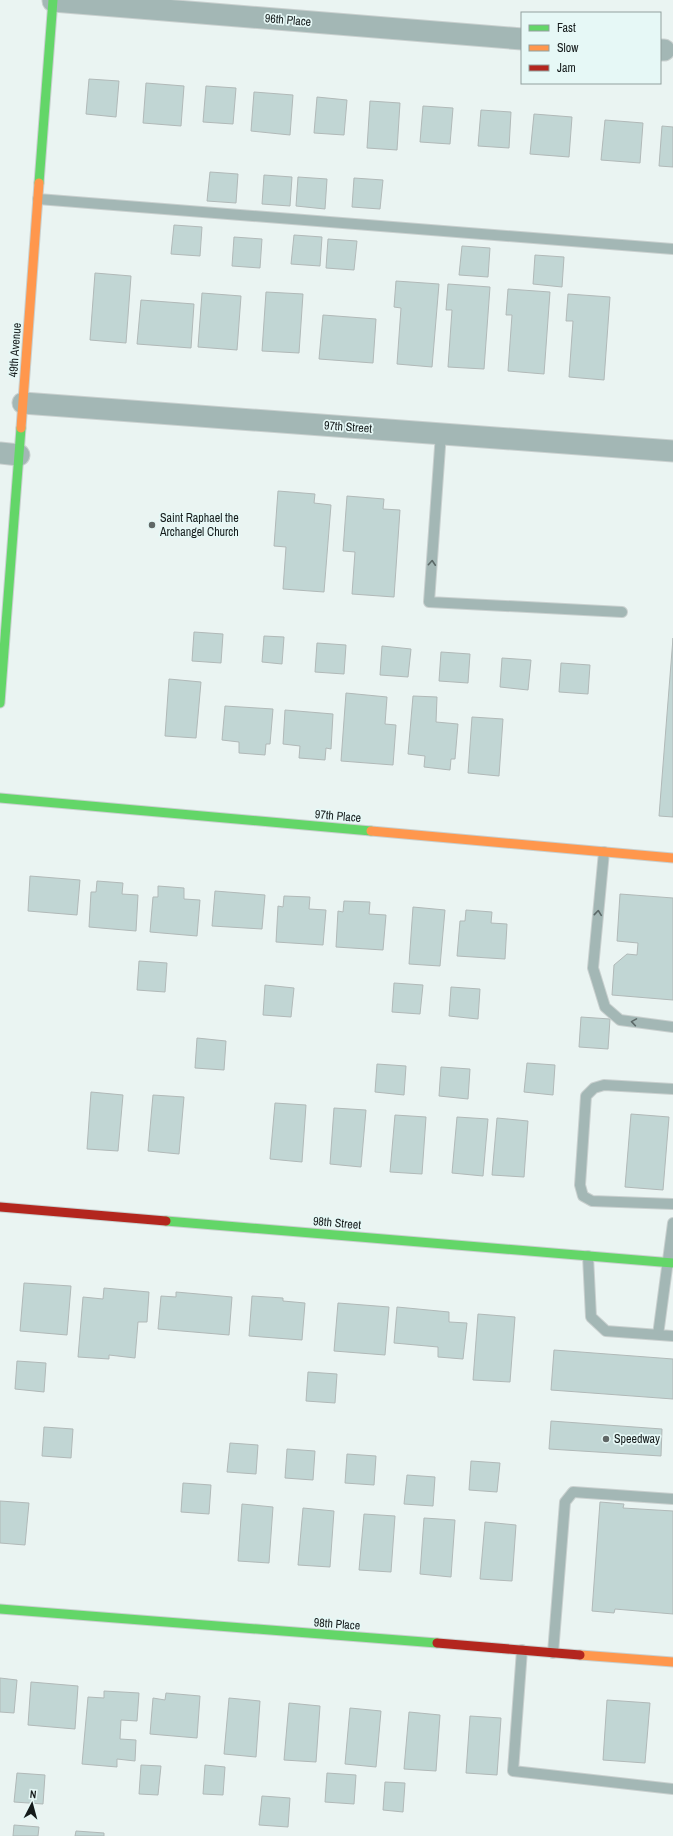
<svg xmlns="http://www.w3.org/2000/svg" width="673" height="1836" font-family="'Archivo Narrow',sans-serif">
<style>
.building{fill:#c1d6d4;stroke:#b1b9b8}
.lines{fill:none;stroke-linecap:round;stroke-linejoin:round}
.lane-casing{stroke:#c9d0cf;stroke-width:12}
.street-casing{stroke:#c9d0cf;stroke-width:23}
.fast-casing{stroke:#c9d0cf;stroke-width:11}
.slow-casing{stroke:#c9d0cf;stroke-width:11}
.jam-casing{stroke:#c9d0cf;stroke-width:11}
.lane{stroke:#a3b7b5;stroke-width:10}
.street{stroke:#a3b7b5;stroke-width:21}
.fast{stroke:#63d668;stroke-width:9}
.slow{stroke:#ff974d;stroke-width:9}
.jam{stroke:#b3261e;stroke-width:9}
.oneway{stroke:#5c6968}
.poi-dot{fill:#606766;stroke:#e6f8f6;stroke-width:1.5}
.labels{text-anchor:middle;stroke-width:3.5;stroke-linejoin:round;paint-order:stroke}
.street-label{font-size:12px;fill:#151b1b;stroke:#e6f8f6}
.poi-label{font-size:12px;fill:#151b1b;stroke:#e6f8f6;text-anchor:start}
</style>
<rect width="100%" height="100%" fill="#eaf4f2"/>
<path class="building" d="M89,79l30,2 -3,36 -30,-3z
M146,83l38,3 -3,40 -38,-3z
M206,86l30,2 -3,36 -30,-2z
M254,92l39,3 -3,40 -39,-4z
M317,97l30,3 -3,35 -30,-2z
M370,101l30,2 -3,47 -30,-2z
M423,106l30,2 -3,36 -30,-2z
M481,110l30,2 -2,36 -31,-2z
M534,114l38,3 -3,40 -39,-3z
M605,120l38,3 -3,40 -39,-3z
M662,126l11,1v40l-14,-1z
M210,172l28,2 -2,29 -29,-2z
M264,175l28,2 -2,29 -28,-2z
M298,177l29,2 -2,30 -29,-3z
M354,178l29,2 -3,29 -28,-2z
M174,225l28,2 -2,29 -29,-2z
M294,235l28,2 -2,29 -29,-2z
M234,237l28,2 -2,29 -28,-2z
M328,239l29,2 -3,29 -28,-2z
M462,246l28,2 -2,29 -29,-2z
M535,255l29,2 -2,30 -29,-3z
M95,273l36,3 -5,67 -36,-3z
M396,281l43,3 -7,83 -35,-3 4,-56 -7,-1z
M448,284l42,3 -6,82 -36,-2 4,-57h-6z
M508,289l42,3 -6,82 -36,-3 4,-56h-6z
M266,292l37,2 -4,59 -37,-2z
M202,293l39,3 -4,54 -39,-3z
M568,294l42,3 -6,83 -35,-3 4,-56h-7z
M141,300l53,4 -3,44 -54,-4z
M323,315l53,4 -3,44 -54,-4z
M278,491l37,3 -1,9 17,2 -7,87 -41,-3 3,-42 -12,-1z
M347,496l37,3 -1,10 17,1 -6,87 -42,-3 3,-42 -12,-1z
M194,632l29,2 -2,29 -29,-2z
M264,636l20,1 -2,27 -20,-2z
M673,638v179l-14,-1z
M317,643l29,2 -2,29 -29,-2z
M382,646l29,3 -3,28 -28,-2z
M441,652l29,2 -2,29 -29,-2z
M502,658l29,2 -3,30 -28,-3z
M561,663l29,2 -2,29 -29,-2z
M169,679l32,3 -5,56 -31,-2z
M346,693l41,4 -2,27 11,1 -3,40 -52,-4z
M413,696l24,1 -1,25 22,2 -3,35h-4l-1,11 -26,-3 1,-11 -17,-2z
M225,706l48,3 -3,35h-4l-1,11 -26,-2v-11l-17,-2z
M285,710l48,4 -2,35 -5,-1 -1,12 -26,-2 1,-12 -17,-2z
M472,717l31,2 -4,57 -31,-3z
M30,876l50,4 -3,35 -49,-4z
M97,881l26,2 -1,11 16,1 -2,36 -47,-4 2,-35h5z
M158,886l26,2v11l16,1 -3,36 -47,-4 3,-35h5z
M215,891l50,4 -3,34 -50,-3z
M620,894l53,4v102l-61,-5 2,-30 13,-11 10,1 1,-12 -21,-2z
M284,896l26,1 -1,12 17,1 -3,35 -47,-3 2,-36 5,1z
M344,901l26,1 -1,12 17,1 -3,35 -47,-3 2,-36 5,1z
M413,907l32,3 -5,56 -31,-2z
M466,910l26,2 -1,11 16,1 -2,35 -48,-3 3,-35h5z
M139,961l28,2 -2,29 -28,-2z
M394,983l29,2 -3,29 -28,-2z
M265,985l29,3 -3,29 -28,-2z
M451,987l29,2 -2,30 -29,-3z
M581,1017l29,2 -2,30 -29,-2z
M197,1038l29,3 -2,29 -29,-2z
M527,1063l28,2 -2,30 -29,-3z
M377,1064l29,2 -2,29 -29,-3z
M441,1067l29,2 -2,30 -29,-3z
M91,1092l32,3 -5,56 -31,-2z
M153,1095l31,2 -5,57 -31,-3z
M275,1103l31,2 -4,57 -32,-3z
M334,1108l32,2 -5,57 -31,-3z
M631,1114l38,3 -6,73 -38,-3z
M395,1115l31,2 -4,57 -32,-2z
M457,1117l31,2 -5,57 -31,-3z
M497,1118l31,3 -4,56 -32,-2z
M24,1283l47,3 -4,49 -47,-4z
M104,1288l45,4 -2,30h-9l-3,36 -26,-3v4l-31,-2 5,-60 20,2z
M176,1292l56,5 -3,38 -71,-6 3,-33 15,1z
M252,1296l31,2v3l22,2 -3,37 -53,-4z
M338,1303l51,4 -4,48 -51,-4z
M397,1307l52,5v10l18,1 -4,36 -25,-2v-10l-44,-4z
M478,1314l37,3 -5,65 -37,-2z
M554,1350l119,9v40l-122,-9z
M17,1361l29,2 -2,29 -29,-3z
M308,1372l29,2 -2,29 -29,-2z
M551,1421l111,8 -1,27 -112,-7z
M44,1427l29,2 -2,29 -29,-2z
M230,1443l28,2 -2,29 -29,-2z
M287,1449l28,2 -2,29 -28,-2z
M347,1454l29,2 -2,29 -29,-2z
M471,1461l29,2 -3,29 -28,-2z
M407,1475l28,2 -2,29 -29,-2z
M183,1483l28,2 -2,29 -28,-2z
M0,1501l29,2 -4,42 -25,-2z
M600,1502l24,2 -1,4 50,3v103l-58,-5 -1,4 -22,-2z
M242,1504l31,3 -4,56 -31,-2z
M303,1508l31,3 -4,56 -32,-2z
M364,1514l31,2 -4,56 -32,-2z
M424,1518l31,2 -4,57 -31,-3z
M485,1522l31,3 -4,56 -32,-2z
M0,1678l17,2 -3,33 -14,-1z
M31,1682l47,4 -3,43 -47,-4z
M104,1691l35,2 -2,28 -16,-1 -1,19 16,1 -1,21 -18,-2v8l-35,-3 6,-67 16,1z
M166,1693l34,3 -3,42 -47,-4 3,-36 12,2z
M229,1698l31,3 -4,56 -32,-3z
M607,1700l43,3 -5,60 -42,-3z
M289,1703l31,3 -4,56 -32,-2z
M350,1708l31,3 -5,56 -31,-3z
M409,1712l31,3 -4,56 -32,-2z
M470,1716l31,2 -4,57 -31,-2z
M141,1765l20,1 -3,29 -19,-1z
M205,1765l20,2 -2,28 -20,-1z
M17,1773l28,2 -2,29 -29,-2z
M327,1773l29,2 -2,29 -29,-2z
M385,1782l20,1 -2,29 -20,-2z
M262,1796l28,2 -2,29 -29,-2z
M14,1825l25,2 -1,9h-25z
M76,1831l28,2v3h-29z"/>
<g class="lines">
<g class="lane-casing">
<path id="lane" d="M38,199l635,50
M441,433l-12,169 193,10
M604,852l-11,116 12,39 15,13 53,7
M673,1089l-69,-4 -10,3 -8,8 -6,89 3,11 9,5 81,3
M588,1256l3,61 15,14 67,5
M658,1335l15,-112
M522,1650l-9,121 160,18
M553,1653l12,-151 8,-10 100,7"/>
</g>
<g class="street-casing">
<path id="street" d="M53,1l469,38
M660,50h4
M23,403l650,48
M0,453l19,2"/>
</g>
<g class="fast-casing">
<path id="fast" d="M39,183l14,-183
M0,703l21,-275
M0,798l371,33
M166,1221l507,42
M0,1609l437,34"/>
</g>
<g class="slow-casing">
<path id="slow" d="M21,428l18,-245
M371,831l302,27
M580,1655l93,7"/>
</g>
<g class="jam-casing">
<path id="jam" d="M0,1207l166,14
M437,1643l143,12"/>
</g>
<use href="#lane" class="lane"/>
<use href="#street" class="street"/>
<use href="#fast" class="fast"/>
<use href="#slow" class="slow"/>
<use href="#jam" class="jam"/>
</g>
<defs><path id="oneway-chevron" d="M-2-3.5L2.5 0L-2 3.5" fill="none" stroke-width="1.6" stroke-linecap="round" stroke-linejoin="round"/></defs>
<g class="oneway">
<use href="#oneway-chevron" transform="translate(432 563) rotate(-86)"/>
<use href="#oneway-chevron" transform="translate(598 913) rotate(-84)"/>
<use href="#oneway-chevron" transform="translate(634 1022) rotate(-171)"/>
</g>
<g class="poi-dot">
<circle cx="152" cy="525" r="4"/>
<circle cx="606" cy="1439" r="4"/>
</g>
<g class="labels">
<g class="street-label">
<text transform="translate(288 20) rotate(5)" y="4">96th Place</text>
<text transform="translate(15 350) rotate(-86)" y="4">49th Avenue</text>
<text transform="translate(348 427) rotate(4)" y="4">97th Street</text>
<text transform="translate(338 816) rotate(5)" y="4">97th Place</text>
<text transform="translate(337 1223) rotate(5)" y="4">98th Street</text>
<text transform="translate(337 1624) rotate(4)" y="4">98th Place</text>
</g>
<g class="poi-label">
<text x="160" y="522">Saint Raphael the<tspan x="160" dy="14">Archangel Church</tspan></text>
<text x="614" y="1443">Speedway</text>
</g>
</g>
<rect x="521" y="12" width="140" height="72" fill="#e6f8f6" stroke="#92a09e"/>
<rect x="529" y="25" width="20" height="6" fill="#63d668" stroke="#92a09e"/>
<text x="557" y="32" font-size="12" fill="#151b1b">Fast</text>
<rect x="529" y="45" width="20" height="6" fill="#ff974d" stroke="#92a09e"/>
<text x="557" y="52" font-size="12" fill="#151b1b">Slow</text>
<rect x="529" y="65" width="20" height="6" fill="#b3261e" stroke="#92a09e"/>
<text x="557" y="72" font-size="12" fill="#151b1b">Jam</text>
<g transform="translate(32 1804) rotate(6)" stroke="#e6f8f6" stroke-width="3" paint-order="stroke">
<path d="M0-3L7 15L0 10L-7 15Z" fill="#151b1b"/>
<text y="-6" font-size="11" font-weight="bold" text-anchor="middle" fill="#151b1b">N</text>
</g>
</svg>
